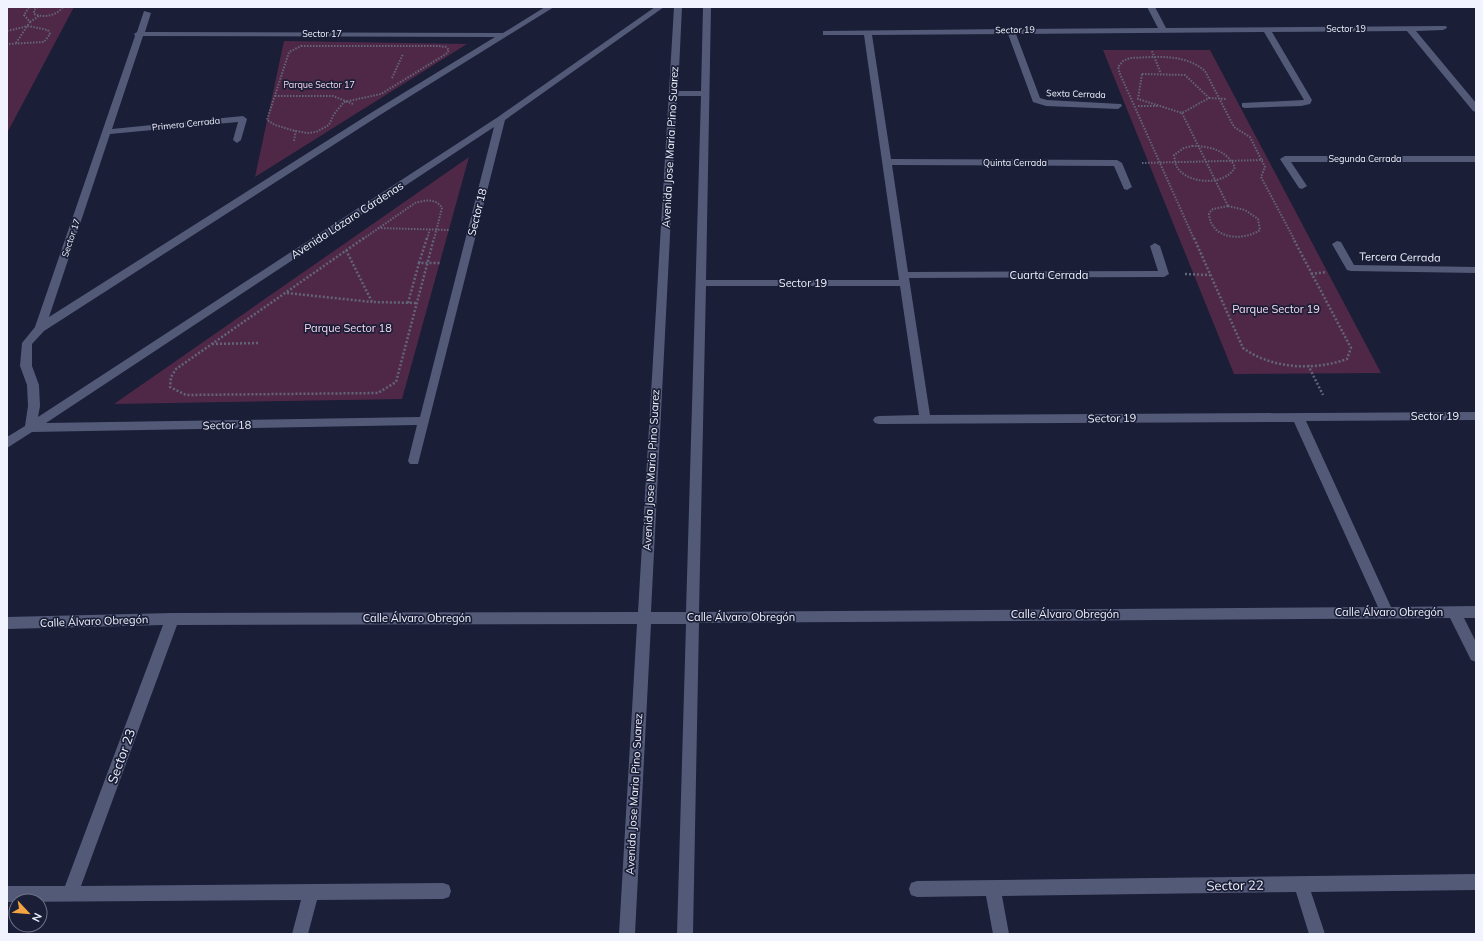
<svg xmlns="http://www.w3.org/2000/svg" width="1483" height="941" font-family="Mulish,sans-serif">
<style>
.green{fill:#502847}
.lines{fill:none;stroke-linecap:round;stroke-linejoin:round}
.path-far1{stroke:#626579;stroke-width:2;stroke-dasharray:1.5 1.5;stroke-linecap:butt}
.path{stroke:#626579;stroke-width:2.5;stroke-dasharray:2 2;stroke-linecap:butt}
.minor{fill:#535a77;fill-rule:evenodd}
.labels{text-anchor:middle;stroke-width:3.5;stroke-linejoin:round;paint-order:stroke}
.far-street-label{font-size:9px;fill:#f1f3fe;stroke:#1a1e37}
.far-park-label{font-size:9px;fill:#f8d9ee;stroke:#1a1e37}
.street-label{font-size:11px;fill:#f1f3fe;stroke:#1a1e37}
.park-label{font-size:11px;fill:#f8d9ee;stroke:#1a1e37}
.near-street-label{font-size:13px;fill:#f1f3fe;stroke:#1a1e37}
</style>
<rect width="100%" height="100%" fill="#1a1e37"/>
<path class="green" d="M7,7h67l-67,126z
M284,41l183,3 -212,133z
M1103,50h107l171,323 -147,1z
M469,157l-67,242 -288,5z"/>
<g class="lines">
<path class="path-far1" d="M38,7l-4,3v4c10,4 22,2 29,-7
M30,22l9,-6
M7,31l21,-5 20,4 2,4 -6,8 -37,2
M16,43l14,-21 -6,-7 5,-8
M301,46h138l7,1 3,3 -3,4 -65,40 -37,8 -10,12 -5,11 -13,7 -8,1 -13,-2 -20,-6 -8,-5 22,-68z
M1152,51l9,23
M1142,74l43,1 24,23 -27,15 -44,-14z
M392,78l11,-24
M275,96h58l20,8
M1209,98l17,1
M1138,106h19
M1182,113l46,93
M294,141l2,-11
M1192,146c18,0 34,4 43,21 -9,19 -47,18 -58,0 -2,-3 -2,-8 -3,-12l10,-7z
M1142,163l121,-3
M1228,206l17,4 13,9 2,11c-18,12 -50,9 -51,-17l4,-4z
M378,228l71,2
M363,239l52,-36c10,-3 21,-5 27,5l-8,31
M427,239l3,-10
M1194,239l-74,-165 -2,-7 5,-6 7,-3c26,-1 54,-5 75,13l29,56 16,10 15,30 -4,10 33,62"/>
<path class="path" d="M364,238l-188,131 -5,8 -1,10 16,8 192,-2 18,-11 38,-144
M1194,238l49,110c29,21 71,23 104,11l4,-11 -58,-110
M346,250l26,52 45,1
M419,263l8,-25
M1185,274l25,1
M1311,274l16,-2
M287,293l85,9
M408,303l11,-40h22
M212,344l47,-1
M1308,365l15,30"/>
<path class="minor" d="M545,7h9l-174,108 -336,216 -12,13v22l7,19 1,21 -2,11 460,-300 157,-110h9l-159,113 -87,344h-8l-2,-3 9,-36 -385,7 -25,16v-11l18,-11 3,-20 -1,-21 -7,-19 2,-23 13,-16 100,-291 -1,-2 3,-2 7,-21 7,2 -6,19 358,1zM143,36l352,1 -121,74 -325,206 61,-183 128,-12 -5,18 4,3 4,-3 6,-21 -4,-3 -131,13zM494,127l-74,290 -374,6z
M674,7h8l-4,84h23l2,-84h8l-5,273h193l-35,-245h-41v-4l185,-2 3,-1 3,1 144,-1 -11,-21h8l11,21 280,-2 1,2 -4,2 -27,1 60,72v9l-3,-1 -66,-80 -135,1 40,68 -2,4 -9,2 -56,2 -3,-1v-4l62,-3 -40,-68 -248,2 24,64 7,2 74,4 1,2 -4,3 -72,-3 -13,-4 -25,-68 -136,1 19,124 226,1 5,3 10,24 -5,3 -3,-1 -10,-23 -222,-1 16,107 250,-1 -8,-25 5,-3 5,3 9,28 -5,3 -255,1 21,137 546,-3v8l-170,1 85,186 85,-1v12h-12l12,24v20l-5,-2 -21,-42 -751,5 -6,311h-16l9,-310h-35l-16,310h-16l18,-310 -460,1 -96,261 362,-3 6,2 2,6 -2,6 -6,2 -126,1 -9,34h-16l9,-34 -294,2v-16h58l98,-261 -156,4v-12l165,-4 466,-1zM677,96h24l-15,516h-35zM706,286h194l19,129 -40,1 -4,1 -2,3 2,3 4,1 415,-2 84,185 -679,5z
M1285,156h191v6h-185l16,24 -5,3 -3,-1 -19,-29z
M1337,241l4,1 13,23 122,2v6l-125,-2 -4,-1 -15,-26z
M1476,874v16l-165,2 14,42h-16l-13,-42 -294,4 7,38h-16l-7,-38 -69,1 -6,-2 -2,-6 2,-6 6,-2z"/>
</g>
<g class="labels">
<g class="far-street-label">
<text x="1346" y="32">Sector 19</text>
<text transform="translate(1015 30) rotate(-1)" y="3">Sector 19</text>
<text x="322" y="37">Sector 17</text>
<text transform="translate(1076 94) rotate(2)" y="3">Sexta Cerrada</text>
<text transform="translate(186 124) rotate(-6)" y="3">Primera Cerrada</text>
<text x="1365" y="162">Segunda Cerrada</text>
<text x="1015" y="166">Quinta Cerrada</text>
<text transform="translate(71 238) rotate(-71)" y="3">Sector 17</text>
</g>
<g class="far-park-label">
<text x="319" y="88">Parque Sector 17</text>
</g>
<g class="street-label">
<text transform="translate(670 147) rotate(-87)" y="4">Avenida Jose Maria Pino Suarez</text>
<text transform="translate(477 212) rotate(-76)" y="4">Sector 18</text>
<text transform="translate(347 220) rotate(-33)" y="4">Avenida Lázaro Cárdenas</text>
<text transform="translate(1400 257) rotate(1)" y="4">Tercera Cerrada</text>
<text x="1049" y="279">Cuarta Cerrada</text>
<text x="803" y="287">Sector 19</text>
<text x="1435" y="420">Sector 19</text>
<text transform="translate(1112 418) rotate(-1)" y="4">Sector 19</text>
<text transform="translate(227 425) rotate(-1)" y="4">Sector 18</text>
<text transform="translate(651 470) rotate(-87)" y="4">Avenida Jose Maria Pino Suarez</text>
<text x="1389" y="616">Calle Álvaro Obregón</text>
<text x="1065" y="618">Calle Álvaro Obregón</text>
<text x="741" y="621">Calle Álvaro Obregón</text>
<text x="417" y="622">Calle Álvaro Obregón</text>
<text transform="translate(94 621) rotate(-2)" y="4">Calle Álvaro Obregón</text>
<text transform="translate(634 794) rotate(-87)" y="4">Avenida Jose Maria Pino Suarez</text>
</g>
<g class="park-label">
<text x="1276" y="313">Parque Sector 19</text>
<text x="348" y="332">Parque Sector 18</text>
</g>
<g class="near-street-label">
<text transform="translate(121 756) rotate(-70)" y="5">Sector 23</text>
<text transform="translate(1235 885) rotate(-1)" y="5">Sector 22</text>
</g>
</g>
<rect width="1483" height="941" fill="none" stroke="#f1f3fe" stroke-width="16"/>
<g transform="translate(28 913) rotate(116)"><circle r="19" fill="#1a1e37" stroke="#707387"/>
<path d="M0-3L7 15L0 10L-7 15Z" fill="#f2a542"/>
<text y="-6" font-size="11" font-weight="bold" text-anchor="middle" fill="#f1f3fe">N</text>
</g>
</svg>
